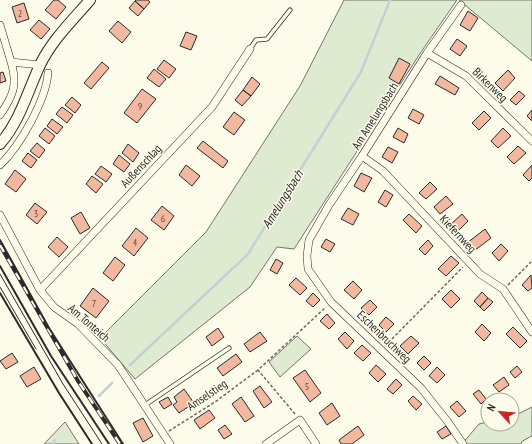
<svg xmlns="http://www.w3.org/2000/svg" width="532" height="444" font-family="'PT Sans Narrow',sans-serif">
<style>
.green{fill:#deebd1;stroke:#74746e}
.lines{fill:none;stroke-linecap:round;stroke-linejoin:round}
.stream{stroke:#c7d0d0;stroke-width:2.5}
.building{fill:#f2b8a0;stroke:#2b2b2b}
.lane-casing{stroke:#2b2b2b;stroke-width:5}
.street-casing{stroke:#2b2b2b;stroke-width:8}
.secondary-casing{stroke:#2b2b2b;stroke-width:12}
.path{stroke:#6a6964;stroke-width:1.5;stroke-dasharray:3 2;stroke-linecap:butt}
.lane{stroke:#fdfbea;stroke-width:3.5}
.street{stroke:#fdfbea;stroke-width:7}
.secondary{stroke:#fdfbea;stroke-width:10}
.tram{stroke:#2b2b2b;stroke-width:1}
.rail-casing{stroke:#2b2b2b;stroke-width:4}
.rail{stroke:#fdfbea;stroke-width:2.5;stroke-dasharray:8;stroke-linecap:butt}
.wall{stroke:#2b2b2b;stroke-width:2}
.labels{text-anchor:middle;stroke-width:3;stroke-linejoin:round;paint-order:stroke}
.number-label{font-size:10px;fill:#5d4e48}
.street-label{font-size:12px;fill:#2b2b2b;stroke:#fdfbea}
.water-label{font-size:13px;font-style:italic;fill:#2b2b2b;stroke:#fdfbea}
</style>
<rect width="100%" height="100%" fill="#fdfbea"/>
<path class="green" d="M344,0h113l-36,52 -127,197 -17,-2 -27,40 -115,92 -35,-41 106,-106 94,-146z
M459,0h73v61z
M297,336l14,13 -31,28 -11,-15z
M532,407v37h-70l17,-20 9,-2v2h24v-7z
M65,422l14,22h-35z"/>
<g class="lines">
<path class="stream" d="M130,365l118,-111 113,-182 29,-72
M99,396l13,-13
M53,444l2,-4"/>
</g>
<path class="building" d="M54,0h4l8,7 -10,12 -11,-9z
M136,0h12l2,2 -6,7 -9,-8z
M135,1l9,8 -6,7 -9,-8z
M24,3l5,16 -12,4 -5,-16z
M468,11l10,7 -8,13 -10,-6z
M39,20l11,9 -9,10 -11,-9z
M118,21l13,11 -9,11 -13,-12z
M186,32l11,4 -6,14 -11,-4z
M457,39l10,7 -7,10 -10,-7z
M399,58l11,6 -11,20 -10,-6z
M164,60l12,9 -7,9 -12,-9z
M102,62l7,6 -18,21 -7,-6z
M154,69l12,10 -7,8 -12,-9z
M508,70l7,8 -12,13 -8,-8z
M3,72l3,9 -6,2v-10z
M440,76l19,12 -4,7 -20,-11z
M252,77l8,7 -9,12 -8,-6z
M142,89l14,10 -19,24 -13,-10z
M243,90l8,6 -9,10 -7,-6z
M519,91l6,5 -9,9 -6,-5z
M72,97l9,8 -6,8 -10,-8z
M62,107l11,8 -6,8 -11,-9z
M413,109l11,6 -5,9 -11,-6z
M532,110v11l-5,-5z
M484,111l7,7 -12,12 -7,-7z
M234,112l11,8 -11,15 -11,-8z
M52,119l11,8 -6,7 -10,-8z
M45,128l10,8 -6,8 -10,-8z
M398,128l10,6 -4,9 -11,-6z
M503,128l8,8 -13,12 -7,-7z
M203,141l25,20 -5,7 -26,-20z
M37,143l8,7 -6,8 -9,-7z
M128,144l11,9 -6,9 -11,-9z
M518,146l8,7 -12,11 -7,-7z
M388,147l10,5 -6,11 -10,-6z
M28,153l9,7 -6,8 -9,-7z
M119,155l11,9 -6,8 -11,-8z
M186,165l14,11 -8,10 -13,-11z
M532,165v13l-3,3 -6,-6z
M101,166l11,8 -6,8 -11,-8z
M15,170l11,9 -10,13 -11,-8z
M361,173l11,5 -8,14 -10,-6z
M92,176l11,8 -7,9 -10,-9z
M430,182l7,7 -11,10 -7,-6z
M385,190l8,5 -7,12 -8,-5z
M446,196l7,8 -13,10 -6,-7z
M35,203l12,9 -10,12 -11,-9z
M162,206l12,10 -10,14 -13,-10z
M348,208l11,6 -6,11 -12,-6z
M81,212l9,16 -10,6 -9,-16z
M409,214l13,12 -6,7 -13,-13z
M462,214l6,7 -10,10 -7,-7z
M136,228l12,10 -14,18 -12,-10z
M485,229l6,9 -17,13 -7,-8z
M57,237l11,10 -9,10 -11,-10z
M326,239l9,5 -5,8 -9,-5z
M428,240l5,6 -8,9 -6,-6z
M501,244l7,7 -9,10 -7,-8z
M451,256l8,7 -13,13 -8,-7z
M115,257l10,8 -12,16 -10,-8z
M276,259l7,4 -6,11 -7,-4z
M531,275l1,13 -4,3 -6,-6z
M296,278l11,10 -7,7 -11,-10z
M353,281l9,9 -8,9 -10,-9z
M93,288l16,13 -13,17 -16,-12z
M451,290l9,9 -9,9 -9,-9z
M482,292l6,6 -8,9 -6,-6z
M313,293l7,7 -7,7 -7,-6z
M488,298l5,4 -9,9 -4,-4z
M370,300l7,7 -8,8 -8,-7z
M327,314l8,9 -6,6 -9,-8z
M386,317l8,7 -8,8 -7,-7z
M482,324l9,9 -7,8 -9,-9z
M513,327l14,14 -7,7 -14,-14z
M218,328l6,9 -12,9 -6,-9z
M260,332l7,9 -17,11 -6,-8z
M345,332l9,9 -7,8 -9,-10z
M411,336l8,7 -11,11 -8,-8z
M362,345l9,8 -8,8 -9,-8z
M12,353l6,9 -12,7 -6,-8z
M236,354l6,8 -19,14 -6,-8z
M424,356l7,7 -7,7 -7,-7z
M376,365l10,9 -8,8 -9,-9z
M517,366l5,6 -7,6 -5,-6z
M34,367l7,12 -14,8 -7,-11z
M437,367l8,8 -8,8 -8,-7z
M305,370l16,23 -11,9 -17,-24z
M504,377l5,8 -10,7 -6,-7z
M396,379l6,6 -9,9 -6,-5z
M260,386l12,16 -8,6 -11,-17z
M184,389l10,14 -15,10 -6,-8 4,-3 -3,-5z
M479,390l7,9 -5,5 -8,-10z
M413,396l9,8 -6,6 -8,-9z
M168,397l4,7 -8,5 -5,-7z
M241,397l13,19 -9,6 -13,-18z
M457,401l9,10 -7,6 -9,-10z
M332,403l8,13 -13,9 -8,-12z
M209,410l6,8 -15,11 -6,-9z
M143,418l10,18 -10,6 -10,-19z
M225,425l7,9 -8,5 -6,-9z
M358,426l6,9 -12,9h-11l-2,-4z
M446,426l5,8 -9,5 -5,-7z"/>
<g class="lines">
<g class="lane-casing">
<path id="lane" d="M250,49l6,-9 11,-1 23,-29
M145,405l84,-57"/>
</g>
<g class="street-casing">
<path id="street" d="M461,5l-34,48 -65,103 -33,49 -20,35 -2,16 1,13 23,33 90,86 27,34 15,22
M0,25l11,37
M427,53l39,23 66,65
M0,115c13,-19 18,-30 11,-53l29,3
M362,156l21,15 97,103 23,15 29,43
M0,165c20,-19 46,-65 48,-92
M0,215l40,75 14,17 24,17 40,41 52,79
M40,290l172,-183 38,-58
M266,444l34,-24 16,24
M525,444l7,-4"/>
</g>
<g class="secondary-casing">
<path id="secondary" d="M0,144c20,-23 27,-51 40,-79 12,-25 32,-44 50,-65"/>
</g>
<path class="path" d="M508,285l24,-24
M385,346l78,-79
M295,414l-37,-44 68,-63
M169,431l46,-29 43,-32"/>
<use href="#lane" class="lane"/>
<use href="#street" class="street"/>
<use href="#secondary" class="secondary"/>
<path class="tram" d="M0,274l63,110 39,60
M0,287l36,62"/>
<g class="rail-casing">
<path id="rail" d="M0,245l78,136 42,63"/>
</g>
<use href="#rail" class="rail"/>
<path class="wall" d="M0,240l49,88 74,116
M0,266l51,90 58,88
M0,293l59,100 33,51"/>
</g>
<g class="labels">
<g class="number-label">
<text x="20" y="17">2</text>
<text x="140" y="110">9</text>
<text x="36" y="217">3</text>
<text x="163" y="222">6</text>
<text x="135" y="246">4</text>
<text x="94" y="307">7</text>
<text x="307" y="390">5</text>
</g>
<g class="street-label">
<text transform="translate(490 85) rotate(44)" y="4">Birkenweg</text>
<text transform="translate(375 116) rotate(-58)" y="4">Am Amelungsbach</text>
<text transform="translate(141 166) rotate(-47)" y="4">Außenschlag</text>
<text transform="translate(458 234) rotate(47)" y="4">Kiefernweg</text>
<text transform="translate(89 323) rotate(41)" y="4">Am Tonteich</text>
<text transform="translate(384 337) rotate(44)" y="4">Eschenbruchweg</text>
<text transform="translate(207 395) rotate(-34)" y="4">Amselstieg</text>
</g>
<g class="water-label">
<text transform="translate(282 199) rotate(-58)" y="5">Amelungsbach</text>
</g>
</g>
<g transform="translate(500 412) rotate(297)"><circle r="19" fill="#fdfbea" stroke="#a9a89e"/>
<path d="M0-3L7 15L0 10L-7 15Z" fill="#c62828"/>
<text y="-6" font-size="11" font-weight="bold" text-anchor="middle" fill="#2b2b2b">N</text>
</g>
</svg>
